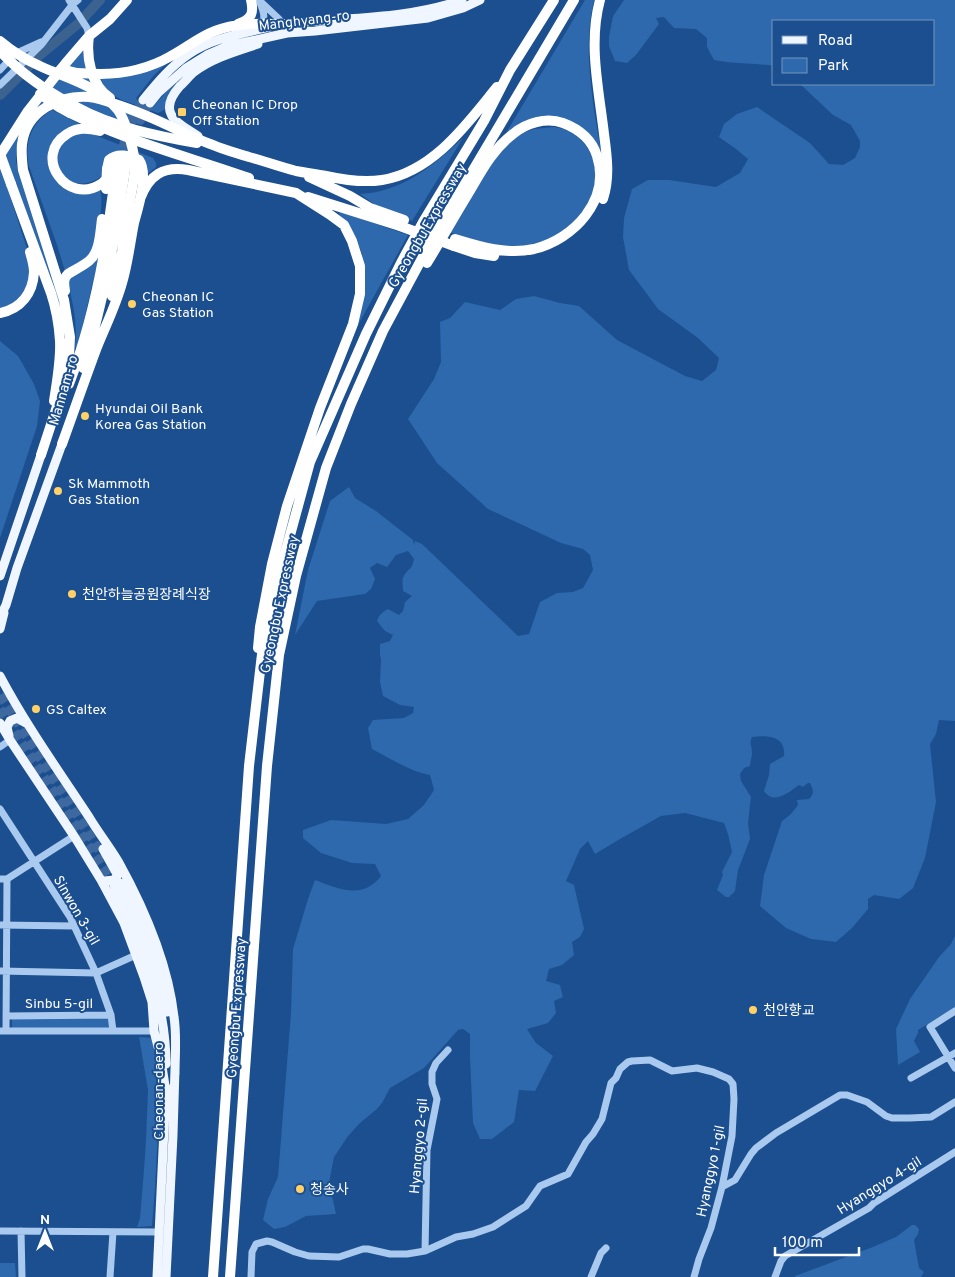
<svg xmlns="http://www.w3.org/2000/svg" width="955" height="1277" font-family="Overpass,'Noto Sans KR',sans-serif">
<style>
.green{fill:#2e69ad}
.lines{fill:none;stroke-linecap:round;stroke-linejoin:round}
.river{stroke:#3c6290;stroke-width:10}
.major-tunnel{stroke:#3d69a0;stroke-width:9;stroke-dasharray:9 4.5;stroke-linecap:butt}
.minor{stroke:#a9c9ee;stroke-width:7}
.major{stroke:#f0f6ff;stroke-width:9}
.highway{stroke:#fff;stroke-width:10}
.highway-bridge{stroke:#fff;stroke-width:10}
.poi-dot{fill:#ffd166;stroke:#1b4f8f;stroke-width:2}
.labels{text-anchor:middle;stroke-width:4;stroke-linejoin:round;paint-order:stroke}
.street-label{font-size:14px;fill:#fff;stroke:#1b4f8f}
.poi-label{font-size:14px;fill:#fff;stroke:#1b4f8f;text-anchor:start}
</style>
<rect width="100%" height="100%" fill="#1b4f8f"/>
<path class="green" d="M585,0h9c-12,50 -1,102 7,152l-30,-30 -50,2 -15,9z
M624,0h331v721l-16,-1 -3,14 -6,10 6,58 -11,56 -12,30 -14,11 -25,-4 -6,4v10l-16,19 -16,14 -25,-3 -25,-11 -26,-22 4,-31 18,-54 9,-7 7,-9 -1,-5 12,-1c6,-6 4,-9 1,-16h-2l-5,4 -4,-2c-7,5 -19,15 -28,12 -2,-1 -6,-4 -7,-6l5,-16 1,-11 14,-8c2,-20 -16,-21 -32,-19 -3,6 0,9 0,16 0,4 -2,9 -2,13l-6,2 -4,6 1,7 10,16 -3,26 2,16 -12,31 -3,21 -6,6h-3l-9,-7 6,-15 -1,-3 10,-20 -4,-18 -4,-11 -39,-10 -24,3 -41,23 -25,15 -7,-13 -8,8 -14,32 8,4 10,44 -4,8 -8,5 2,13 -12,10 -13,4 -3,12 14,4 3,12 -9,4 2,12 -8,10 -21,6 9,14 17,13 -18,35 -16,-1 -5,32 -22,17h-12l-7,-16 -3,-65v-24l-7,-5 -5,1 -34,38 -34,20 -8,15 -5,6 -17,14 -12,13 -14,21 -6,31 5,12 3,14 -30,2 -21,11 -11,2 -11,-9 5,-21 10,-22 13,-164 2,-64 15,-50 7,-19c23,9 48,20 66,-4l-6,-12 -23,-1 -31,-10 -18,-15v-8l28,-10 55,4 22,-5 16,-14 10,-15 -4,-15c-21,-4 -39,-16 -58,-26l-4,-21 5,-8 31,-2 9,-5 1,-6 -14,-2 -17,-9 -3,-14 1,-22 -1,-5v-11l10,-3 3,-6 -8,-4 -8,-10c2,-6 5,-9 11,-12l11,6 4,-4 2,-9 7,-6 -9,-5c0,-5 -2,-13 2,-17 6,-8 6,-3 9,-15l-6,-8 -12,4 -9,12 -10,-4 -7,5 5,11 -4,10 -6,5 -48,7 -22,34 13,-65 22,-69 19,-14 6,11 21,13 37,29 1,5 1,-4 7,3 96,92 11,-2 11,-32 17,-9 16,-1 10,-4 10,-18 -3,-15 -7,-6 -22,-6 -73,-34 -51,-46 -29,-44 26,-40 7,-17 -1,-40 10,-4 15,-16 35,8 16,-11 18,-3 26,7 19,3 38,34 68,36 17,5 14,-11 3,-12 -21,-20 -40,-29 -29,-39 -6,-33 1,-19 8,-29 16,-9h21l47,7 24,-14 8,-14 -12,-10 -17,-12 5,-13 13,-10 20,-7 53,36 19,21 14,1 12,-7 5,-11v-6l-9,-16 -18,-10 -33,-31h134v-63h-160v45c-20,-3 -40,-2 -60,-6l-7,-13v-9l-11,-9 -22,-1 -10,-11 -8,1 3,6 -23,31 -9,8 -12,-2 -6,-15v-9l4,-21z
M84,45l2,23 3,12 4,6 -1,9 -50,10 -8,4z
M172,59l-18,16 -18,23 1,2 13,7h3l14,-16 22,-19 -23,37 -8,4 -36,-13 -13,-7 -10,-14z
M88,101l17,3 39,16 1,2 -3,3 -27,-6 -40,-17z
M52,110l30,15c-6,2 -14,4 -20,7 -19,11 -11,30 -7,47l45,10c5,19 -4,47 -10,66l-25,16 -8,-26 -28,-79c-5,-23 2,-44 23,-56z
M554,127c14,2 24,8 32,19 32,45 -23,102 -70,101 -22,0 -46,-8 -67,-15l46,-75 20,-19 10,-6 9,-3z
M87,132l13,5 53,21 3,5v4l-10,8 -43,-8 -1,9c-36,26 -63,-22 -31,-40 4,-3 11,-3 16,-4z
M19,133l-3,19v10l41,125 6,34 -8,-31 -41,-112 -9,3 26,80 -2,25 -13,15 -16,9v-146z
M463,138l-51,83 -25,-8 -27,-19c42,-2 73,-28 103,-56z
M342,212l66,23 -55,99c5,-24 17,-66 6,-88 -3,-6 -6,-12 -10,-17 -4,-5 -9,-9 -10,-16z
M100,251l-22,95 -3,2c3,-23 -2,-46 -8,-68z
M0,341l18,15 16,28 6,17 -3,25 -37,112z
M955,936v72l-37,22v3l-4,8 6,11 -22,13 -2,-36 14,-30 29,-42 12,-13z
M107,1018l2,2 1,9 -98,-1v-9z
M139,1037l14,1 7,51 -5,99 -3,38 -15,1 3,-9 4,-48 2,-30 2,-50z
M912,1225h3l4,4 -1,5 -4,6 5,28 5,4 -3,5h-126v-1l78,-29 23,-10z
M0,1263h15l1,14h-16z"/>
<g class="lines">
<path class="river" d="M0,95l40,-40 39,-32 21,-23"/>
<path class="major-tunnel" d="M133,136l5,-14 12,-19
M119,161l10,-35 14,-26
M0,695l104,163
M0,709l114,176"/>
<path class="minor" d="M69,0l18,28 2,8
M259,0c3,8 8,18 2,25
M261,2l18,17 6,8
M0,70l11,-12 8,-6 22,-10
M0,85l41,-40 32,-41 5,-4
M0,747l10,-7
M0,809l70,108 26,56 15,42 2,16
M0,879h7l67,-43
M0,925l74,1
M0,971l96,2 40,-18
M955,1011l-25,16 25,41
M6,1016l105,-1
M0,1031h154
M6,1031l1,-152
M911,1078l44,-25
M722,1187l13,-7 16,-26 5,-6 20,-15 64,-38h7l20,7 19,14 6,2h18l21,-1 24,-15
M0,1231l160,1
M21,1231l1,46
M425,1251l2,-101 10,-51 -5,-15v-12l4,-9 12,-13
M110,1277l3,-45
M251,1277l1,-25 4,-8 11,-3 5,1 23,10 14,4 30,1 24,-8h5l22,5h17l18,-3 31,-14 17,-3 20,-7 33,-21 14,-20 28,-12 18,-32 7,-8 9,-15 9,-36 5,-5 4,-9 8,-7 4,-1 18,-1 22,11 25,-3 16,4 16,7 4,5 1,15 -2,37 -10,51 -11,41 -12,31 -5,18
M591,1277l10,-24 5,-5
M775,1277l6,-16 4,-5 84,-48 5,-5 81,-51"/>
<path class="major" d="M143,100c14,-17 28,-34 46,-46 19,-13 41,-18 63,-23 11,-2 22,-6 34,-7 58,-7 119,-4 176,-24
M150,103l8,-10 28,-25 21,-13 21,-9 59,-13 28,-2 113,-13 35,-10 17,-8
M198,136c-8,-6 -23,-12 -27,-22 -5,-10 2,-20 9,-28 5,-4 9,-10 14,-14 18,-14 43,-21 64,-28
M0,576l41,-121
M0,617l6,-12 11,-37 45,-124
M0,629l4,-16
M0,676c26,49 58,94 89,141 9,15 20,29 29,44 26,47 50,102 56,156 3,19 1,38 1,57
M0,723l10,17 64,96 27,44 23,43 20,54 8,25 2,29 6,23 6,38
M9,736l-2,-9 3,-6 7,-3 9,5
M103,849l14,25v2l-3,4 -9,1
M120,883c24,39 40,84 47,129
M114,885c27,56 52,116 52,179
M157,1277l9,-190
M166,1277l7,-142 2,-66"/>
<path class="highway" d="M600,0c-12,44 -1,90 4,134 3,22 6,44 -1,65
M238,24c14,-5 16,-11 13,-24
M89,36c-3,21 2,50 21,62
M100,74c24,0 50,-6 71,-18 15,-8 28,-19 44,-25 22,-9 46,-7 69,-7
M76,107c37,20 80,29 121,36
M70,113c57,28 119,44 179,65
M100,131c-12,-3 -23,-4 -33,3 -35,22 0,72 34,50 3,-2 6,-6 9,-8
M0,155l28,-44 37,-47 24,-28 21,-17 17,-19
M309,177l41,19 20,12 34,12
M11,184l40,109c5,15 8,32 9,48 1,19 -3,40 -6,60
M308,197l92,29
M140,199c9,-24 23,-33 48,-29l108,23 33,21 15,11 8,16 8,25v28l-7,30 -33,84 -33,98 -15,58 -12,63 -2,21
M454,246l21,7 19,3
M427,263c14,-23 27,-46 41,-69 13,-22 24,-44 45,-60 13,-11 33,-17 50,-11 16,6 29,17 34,33 14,44 -23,83 -63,93 -27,6 -53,-2 -79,-10
M65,291c-1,-7 -2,-12 3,-17 6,-4 15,-8 21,-13 11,-9 11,-28 13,-42
M112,296l10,-45 7,-45
M0,313c21,-4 33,-20 34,-41 0,-7 -2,-13 -4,-20
M83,368c21,-67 33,-135 43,-205
M69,384c17,-44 28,-90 36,-136 5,-29 7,-58 14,-87
M62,444c12,-33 23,-65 35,-97 9,-22 19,-42 25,-64 6,-20 8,-40 12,-60 4,-15 15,-49 5,-63 -10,-4 -21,-8 -30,0l-2,9
M41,455l21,-64 7,-34 1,-20 -6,-37 -41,-130c-1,-9 -2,-17 -1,-26 4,-33 37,-49 67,-47 9,1 18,4 26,7 22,7 42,16 63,26 11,5 23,11 35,15 11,5 24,8 36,12 15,4 31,10 47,14 10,2 20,3 30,5 18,4 37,7 56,4 51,-8 85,-56 115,-93
M213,1277l36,-511 13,-112 18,-82 30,-110 56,-128 36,-73 21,-39 61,-101 26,-51 44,-70
M230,1277l37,-511 12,-111 17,-79 30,-108 25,-64 32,-73 51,-95 140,-236"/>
<path class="highway-bridge" d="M0,41c13,11 26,19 42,26 27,12 56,19 76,43 4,6 7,13 9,20 4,11 7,23 8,34 0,14 -4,28 -6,42
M0,51c22,24 48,41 76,56
M61,69l16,4 23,1
M40,94l19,13 11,6
M0,154l11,30
M106,189l1,-20
M400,226l54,20"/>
</g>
<g class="poi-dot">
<rect x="177" y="107" width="10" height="10" rx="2.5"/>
<circle cx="132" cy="304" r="5"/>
<circle cx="85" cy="416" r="5"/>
<circle cx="58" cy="491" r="5"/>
<circle cx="72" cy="594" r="5"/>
<circle cx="36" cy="709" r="5"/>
<circle cx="753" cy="1010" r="5"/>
<circle cx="300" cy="1189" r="5"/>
</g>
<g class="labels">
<g class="street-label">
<text transform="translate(304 20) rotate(-7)" y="5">Manghyang-ro</text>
<text transform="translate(427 225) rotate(-60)" y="5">Gyeongbu Expressway</text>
<text transform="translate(63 390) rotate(-74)" y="5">Mannam-ro</text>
<text transform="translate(279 604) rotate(-78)" y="5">Gyeongbu Expressway</text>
<text transform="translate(77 910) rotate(60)" y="5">Sinwon 3-gil</text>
<text x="59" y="1008">Sinbu 5-gil</text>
<text transform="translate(236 1008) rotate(-86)" y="5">Gyeongbu Expressway</text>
<text transform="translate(158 1091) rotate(-90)" y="5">Cheonan-daero</text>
<text transform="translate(418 1146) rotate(-85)" y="5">Hyanggyo 2-gil</text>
<text transform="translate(710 1171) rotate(-78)" y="5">Hyanggyo 1-gil</text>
<text transform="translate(879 1185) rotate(-32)" y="5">Hyanggyo 4-gil</text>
</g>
<g class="poi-label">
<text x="192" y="109">Cheonan IC Drop<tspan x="192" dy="16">Off Station</tspan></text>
<text x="142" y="301">Cheonan IC<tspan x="142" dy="16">Gas Station</tspan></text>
<text x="95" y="413">Hyundai Oil Bank<tspan x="95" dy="16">Korea Gas Station</tspan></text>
<text x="68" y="488">Sk Mammoth<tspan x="68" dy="16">Gas Station</tspan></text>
<text x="82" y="599">천안하늘공원장례식장</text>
<text x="46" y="714">GS Caltex</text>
<text x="763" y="1015">천안향교</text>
<text x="310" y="1194">청송사</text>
</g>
</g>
<rect x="772" y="20" width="162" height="65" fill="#1b4f8f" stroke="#7695bc"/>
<rect x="782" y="36" width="25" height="8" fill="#f0f6ff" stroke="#7695bc"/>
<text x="818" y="45" font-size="15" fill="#ffffff">Road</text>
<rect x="782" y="58" width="25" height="15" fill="#2e69ad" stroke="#7695bc"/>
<text x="818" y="70" font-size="15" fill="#ffffff">Park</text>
<g transform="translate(45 1232)" stroke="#1b4f8f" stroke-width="4" paint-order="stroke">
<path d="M0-4L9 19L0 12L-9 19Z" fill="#ffffff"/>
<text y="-8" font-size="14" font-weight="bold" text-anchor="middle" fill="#ffffff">N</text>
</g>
<path d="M775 1247v8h84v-8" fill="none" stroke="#ffffff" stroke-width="2.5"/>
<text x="782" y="1247" font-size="15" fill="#ffffff" stroke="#1b4f8f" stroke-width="4" paint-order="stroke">100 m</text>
</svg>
